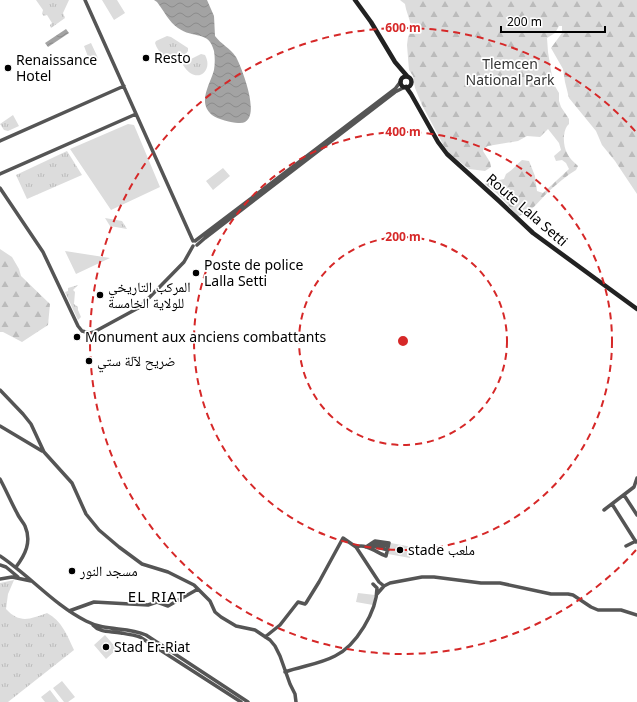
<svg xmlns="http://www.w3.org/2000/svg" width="637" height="702" font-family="'Noto Sans','Noto Naskh Arabic',sans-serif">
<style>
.grass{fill:url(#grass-tufts)}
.forest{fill:url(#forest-firs)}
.garden{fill:#dcdcdc}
.water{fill:url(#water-waves)}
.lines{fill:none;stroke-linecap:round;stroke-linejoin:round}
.minor{stroke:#555;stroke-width:3.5}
.secondary{stroke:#222;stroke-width:4.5}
.ring{fill:none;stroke:#d62828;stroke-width:2;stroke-dasharray:7 5}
.poi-dot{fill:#000;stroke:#fff;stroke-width:1.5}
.labels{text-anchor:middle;stroke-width:3.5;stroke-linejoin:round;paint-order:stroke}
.poi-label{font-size:14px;fill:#000;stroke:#fff;text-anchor:start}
.park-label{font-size:14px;fill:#333;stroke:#fff}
.street-label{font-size:14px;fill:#000;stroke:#fff}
.neighbourhood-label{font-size:15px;letter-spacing:1px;fill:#000;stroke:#fff}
.centre{fill:#d62828;stroke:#fff;stroke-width:2}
.ring-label{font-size:12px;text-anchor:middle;font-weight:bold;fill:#d62828;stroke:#fff;stroke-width:3.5;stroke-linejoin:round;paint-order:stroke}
</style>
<defs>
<pattern id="grass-tufts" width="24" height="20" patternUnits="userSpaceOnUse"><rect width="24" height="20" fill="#dcdcdc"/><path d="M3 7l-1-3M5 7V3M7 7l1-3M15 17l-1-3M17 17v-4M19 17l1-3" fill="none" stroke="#bbb"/></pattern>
<pattern id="forest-firs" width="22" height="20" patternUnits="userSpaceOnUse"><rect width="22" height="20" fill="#dcdcdc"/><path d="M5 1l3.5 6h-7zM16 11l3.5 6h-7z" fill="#bbb"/></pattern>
<pattern id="water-waves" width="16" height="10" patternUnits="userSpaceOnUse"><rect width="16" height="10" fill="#a3a3a3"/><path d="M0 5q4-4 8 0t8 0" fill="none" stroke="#8b8b8b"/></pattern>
</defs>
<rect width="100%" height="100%" fill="#fff"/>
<path class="grass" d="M36,0h33l-6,13 2,5 -14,10 -1,-3 2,-2 -5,-8 -3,1 -2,-2 1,-4z
M167,36l4,1 17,11v3c-11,14 -28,8 -33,-8l1,-2z
M201,54l4,1c9,16 -9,31 -22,10l2,-3z
M13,115l6,11 -11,5 -4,-1 -4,-6z
M67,151l15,24 -55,24 -11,-24z
M105,218l17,3 5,8 -17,-3z
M78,285l-5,5 2,2 -1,12 4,3v3l3,7 -3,3 -13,-28 3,-1v-3z
M14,580l-6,14 -2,15c14,15 24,10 41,4 15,8 20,22 27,37l-66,52h-8v-119z"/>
<path class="forest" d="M400,0h237v194l-22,-33 -13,-16 -6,-14 -27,-33 -4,-16 -2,-13 -12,-21 11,-15v-7h-3l-4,7 -8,5 1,14 5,31 6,10v8l2,6 8,12v5c-7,6 -6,22 -2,29 2,5 7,9 11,13l-2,4c-10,6 -19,14 -28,22 -8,8 -18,22 -30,24l-19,-21 -14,-11 1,-1 18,-4 2,-5c7,-4 10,-9 16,-14l7,1 6,15 2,15 6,2 26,-24 -3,-6 -4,-3 -6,1 -2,-5 7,-6 -2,-7 -11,-14 -8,8 -13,-1 -9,5 -30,5 -4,2 -1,3 7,11 1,5 -6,4 -16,-2 -19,-15 -6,-8 -22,-41 -7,-17 -2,-12 -4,-6 -2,-25 1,-8 4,-9 -6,-19 -1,-5z
M0,249l12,8 7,12 2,7 29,28 -2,21 -26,17 -19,-10h-3z"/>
<path class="garden" d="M102,0h15l8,13 -11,7z
M91,43l7,15 -8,4 -6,-16z
M128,124l6,1 26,62 -49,23 -41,-61z
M223,168l7,8 -17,14 -7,-9z
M65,251l45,7 -34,16z
M391,543l21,4 -2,11 -22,-4z
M358,593l17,2 -2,10 -17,-3z
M105,635l12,14 -11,10 -12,-14z
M62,681l13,16 -7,5h-4l-11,-14z
M50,690l9,12h-14l-4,-5z"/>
<path class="water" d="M154,0h53l7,16 1,20c6,8 15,12 21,21 6,11 29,69 2,66 -6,0 -21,-4 -26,-8 -15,-13 -2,-30 2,-45 1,-6 1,-13 0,-19 -5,-21 -21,-12 -36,-23 -9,-6 -14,-17 -21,-26z
M66,29l3,4 -21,14 -3,-4z"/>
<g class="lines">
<path class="minor" d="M85,0l108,241
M0,141l124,-55
M0,174l136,-60
M0,188l43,64 35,74 4,5 8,2 4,-1 46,-25 44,-45 9,-16
M195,241l200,-152 6,-8
M197,245l8,-7 190,-146 10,-5
M0,390l23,24 8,10 13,28 28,31 14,31 13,16 20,17 23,17 26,8 26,13 16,16 5,11 6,5 15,9 19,4 15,10 5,6 5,10 10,28 5,10 1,8
M0,426l42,25
M0,479c6,11 11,23 17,34 2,5 6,9 8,13 7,16 0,29 -9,41
M624,495l13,20
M612,504l24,38
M604,510l30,-23 3,-9
M372,543l16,3
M369,545l19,5
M626,546l10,-5
M356,547c10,-4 21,6 30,9l3,-13 -14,-2 -9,6
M0,556c30,20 54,49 86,65 21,11 40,5 60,14l102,67
M0,565l6,2 12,10
M0,579l12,-2 19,4
M377,594l7,-8 6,-3 32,-6h12l47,6h19l51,11h17l5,1 18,12 7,3h23l16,5
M69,611l25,-9 54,3 9,-3 11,4 30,-17
M93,625c7,8 17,6 28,8 6,1 13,2 19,4l101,65
M265,637l15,-12 18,-23 7,2 1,-1 13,-21 24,-44 13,9 23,35 5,4
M285,672c17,-6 35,-8 50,-16 21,-10 42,-45 42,-68l-4,-4"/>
<path class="secondary" d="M355,0l16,22 24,40 12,14
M400.5 82a5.5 5.5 0 1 1 11 0a5.5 5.5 0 1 1-11 0Z
M406,87l5,7 27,48 9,12 52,47 34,32 104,76"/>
</g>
<g class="ring">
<circle cx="403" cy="341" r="104"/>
<circle cx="403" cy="341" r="209"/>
<path d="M636 550A313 313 0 1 1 636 132"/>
</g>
<g class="poi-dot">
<circle cx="146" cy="58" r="4"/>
<circle cx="8" cy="68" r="4"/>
<circle cx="196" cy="273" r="4"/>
<circle cx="100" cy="295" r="4"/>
<circle cx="77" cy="337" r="4"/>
<circle cx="89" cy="361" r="4"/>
<circle cx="400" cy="550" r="4"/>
<circle cx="72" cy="571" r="4"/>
<circle cx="106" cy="647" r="4"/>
</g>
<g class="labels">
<g class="poi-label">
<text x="154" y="63">Resto</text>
<text x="16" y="65">Renaissance<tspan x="16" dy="16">Hotel</tspan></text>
<text x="204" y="270">Poste de police<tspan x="204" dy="16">Lalla Setti</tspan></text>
<text x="108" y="292">المركب التاريخي<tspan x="108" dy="16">للولاية الخامسة</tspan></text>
<text x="85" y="342">Monument aux anciens combattants</text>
<text x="97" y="366">ضريح لآلة ستي</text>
<text x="408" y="555">stade ملعب</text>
<text x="80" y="576">مسجد النور</text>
<text x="114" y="652">Stad Er-Riat</text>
</g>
<g class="park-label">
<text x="510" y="69">Tlemcen<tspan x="510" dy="16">National Park</tspan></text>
</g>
<g class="street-label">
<text transform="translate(527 210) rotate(41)" y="5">Route Lala Setti</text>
</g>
<g class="neighbourhood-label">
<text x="157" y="602">EL RIAT</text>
</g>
</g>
<circle cx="403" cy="341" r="6" class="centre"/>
<g class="ring-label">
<text x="403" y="32">600 m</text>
<text x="403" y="136">400 m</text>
<text x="403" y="241">200 m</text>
</g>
<path d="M501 26v6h104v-6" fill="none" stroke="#000000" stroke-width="2"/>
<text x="507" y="26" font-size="12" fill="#000000" stroke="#ffffff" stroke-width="3" paint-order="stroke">200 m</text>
</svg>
